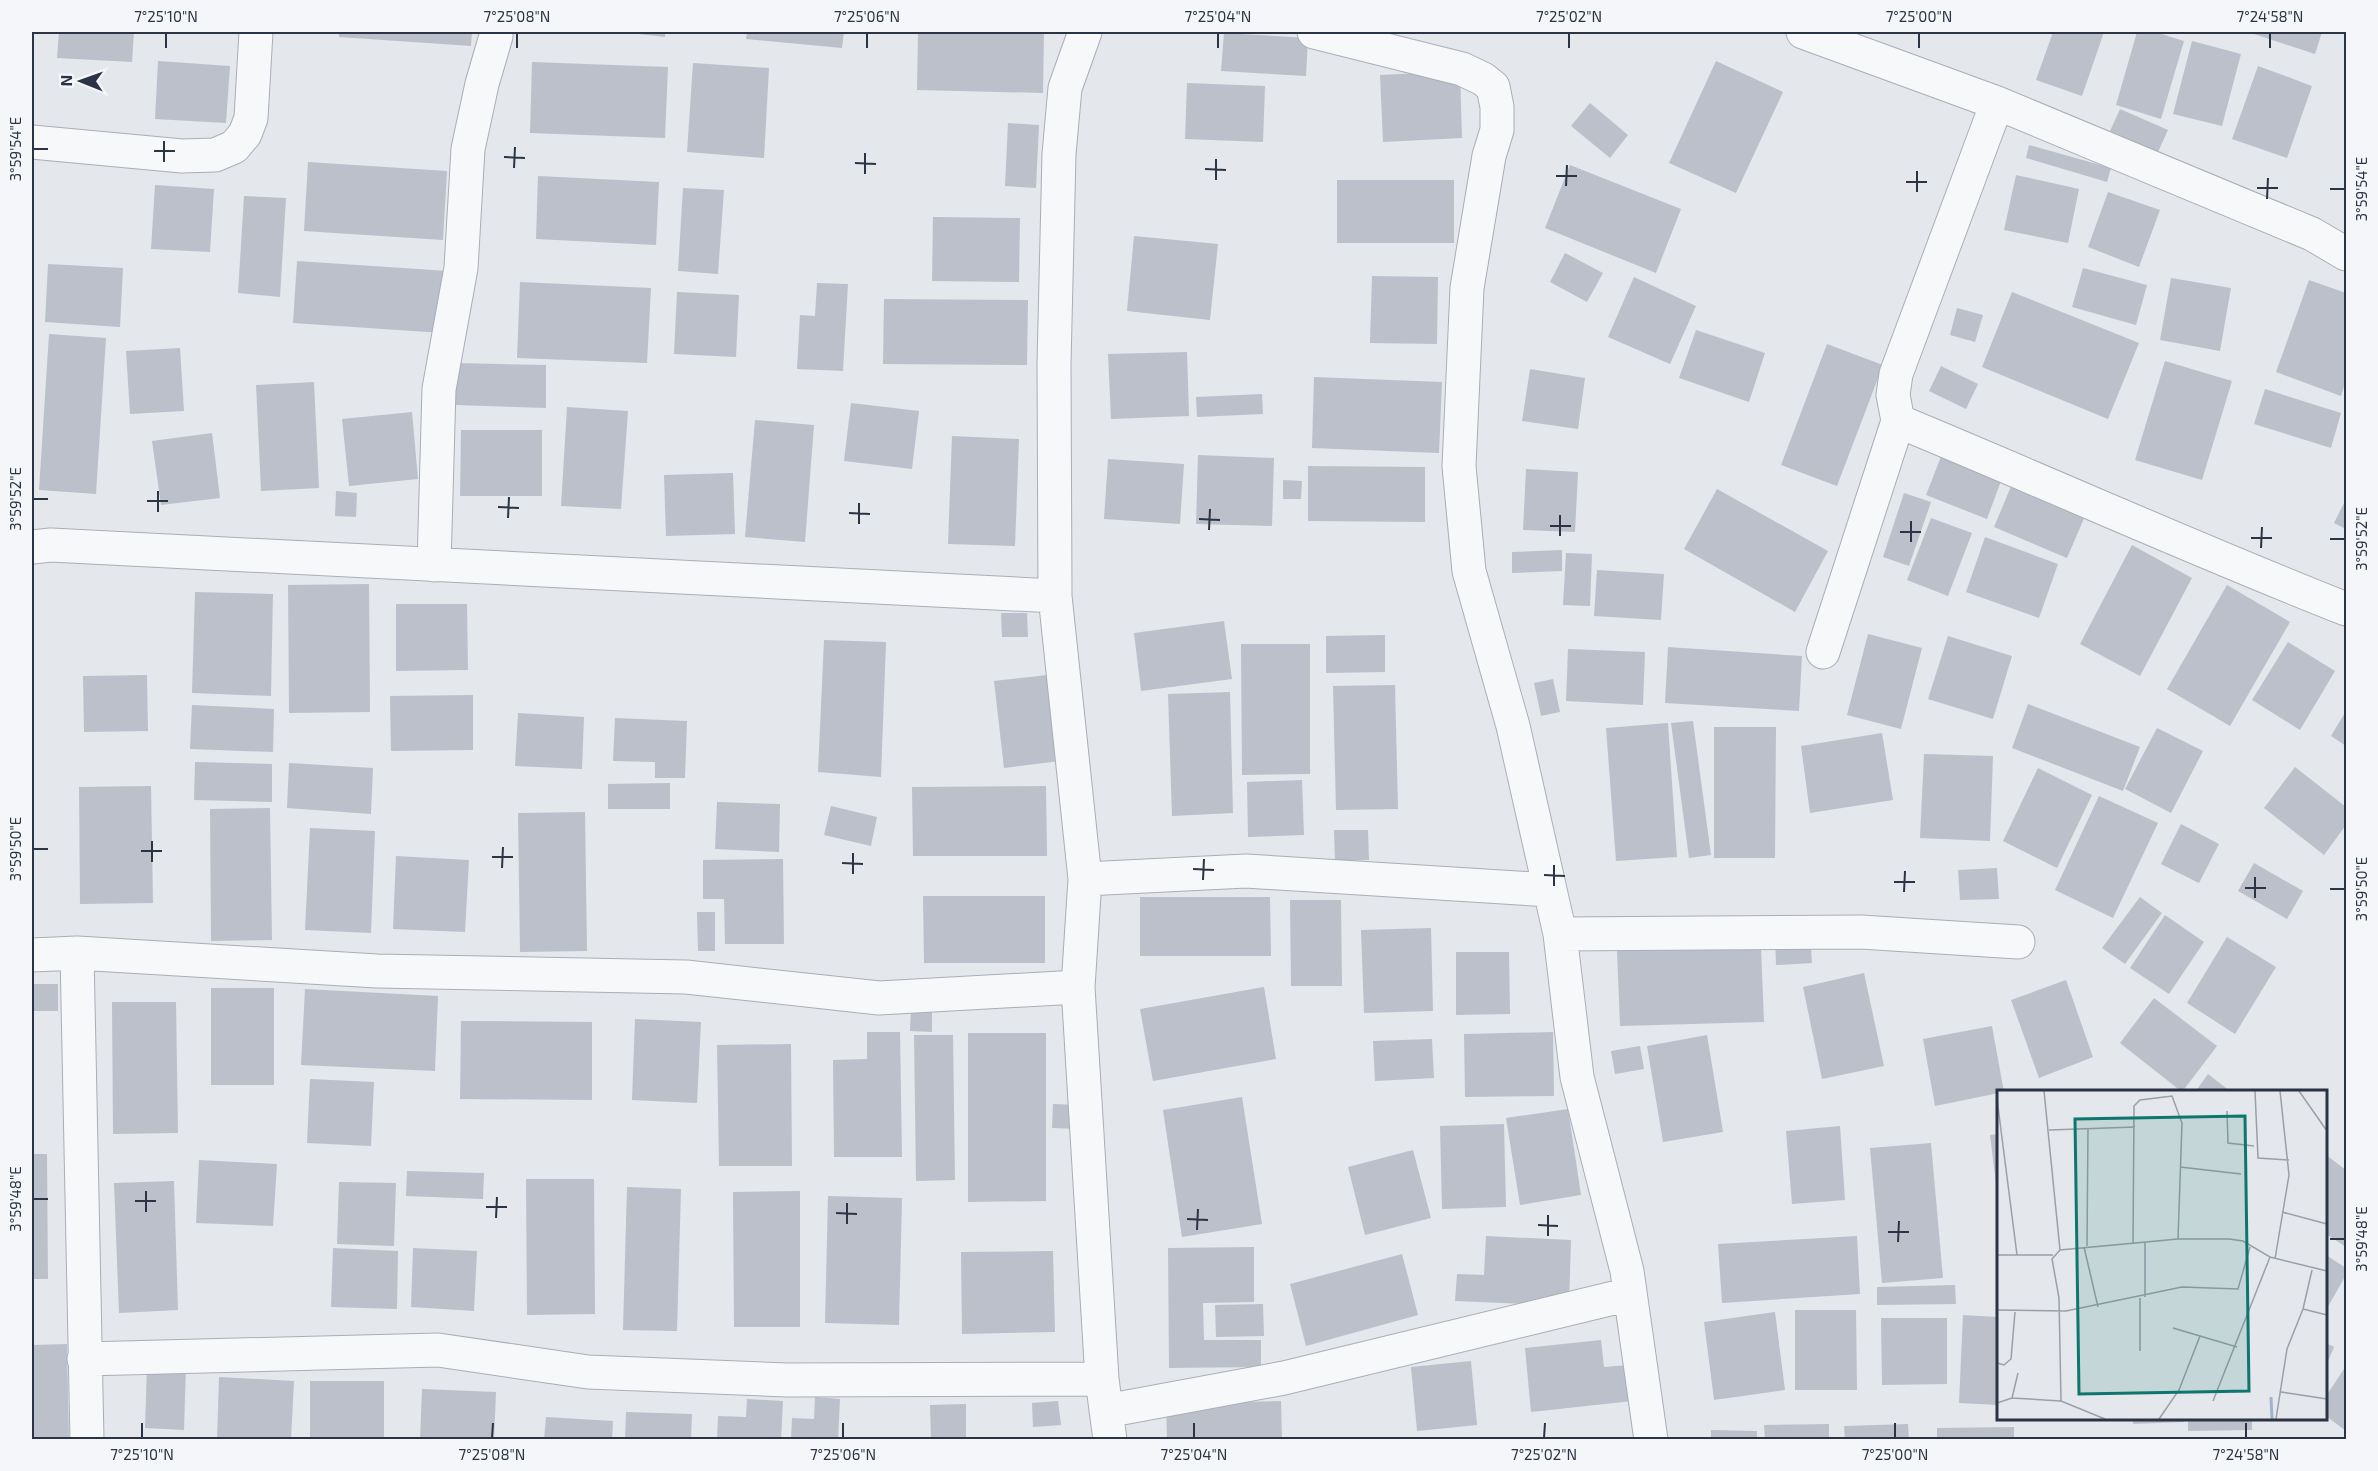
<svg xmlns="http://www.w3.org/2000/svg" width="2378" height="1471" font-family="'Exo 2',sans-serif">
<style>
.building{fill:#bbc0ca}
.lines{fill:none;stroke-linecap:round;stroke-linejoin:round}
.street-casing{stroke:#a9aeb7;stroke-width:35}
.street{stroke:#f7f8fa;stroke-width:33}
.ticks{fill:none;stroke:#2b3445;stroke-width:2}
.inset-river{fill:none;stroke:#9fb4cc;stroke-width:3}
.inset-road{fill:none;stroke:#9a9fa9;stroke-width:1.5}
.view{fill:#0f766e;fill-opacity:0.15;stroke:#0f766e;stroke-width:3}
.inset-edge{fill:none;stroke:#2b3445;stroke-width:3}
.neatline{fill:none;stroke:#2b3445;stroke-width:2}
.ticks-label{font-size:15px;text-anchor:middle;fill:#2b3445}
</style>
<rect width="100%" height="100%" fill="#e4e7ec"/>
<path class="building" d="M59,32h75l-2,30 -75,-4z
M339,32h133l-1,14 -132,-9z
M622,32h43v5z
M747,32h97l-2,16 -96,-9z
M918,32h126l-1,61 -126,-3z
M2053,32h51l-22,64 -46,-16z
M2137,32h18l29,9 -23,78 -45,-14z
M2248,32h74l-7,22z
M1224,33l84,5 -2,38 -85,-5z
M2192,41l49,13 -19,72 -49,-12z
M158,61l72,5 -4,57 -71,-4z
M1716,61l67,31 -47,101 -67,-30z
M532,62l136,5 -3,71 -135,-5z
M693,63l76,5 -5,90 -77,-6z
M2258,66l54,20 -25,72 -55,-19z
M1460,71l2,67 -79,4 -3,-67z
M1187,83l78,3 -2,56 -78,-3z
M1590,103l38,32 -18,23 -39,-32z
M2120,109l48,21 -10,22 -48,-21z
M1008,123l31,2 -3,63 -31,-2z
M2029,145l82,23 -4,14 -81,-24z
M308,162l139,9 -4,69 -139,-9z
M1570,165l111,44 -25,64 -111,-45z
M2016,175l63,14 -11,54 -64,-13z
M538,176l121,6 -3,63 -120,-6z
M1337,180h117v63h-117z
M155,185l59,4 -4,63 -59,-3z
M683,188l41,2 -6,84 -40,-3z
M2108,192l52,18 -21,57 -51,-20z
M244,196l42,2 -6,99 -42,-4z
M933,217l87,1 -1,64 -87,-1z
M1134,236l84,8 -8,76 -83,-9z
M1565,253l38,20 -16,29 -37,-20z
M297,261l151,10 -5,62 -150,-10z
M48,264l75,4 -3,59 -75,-5z
M2083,268l64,17 -11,40 -64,-18z
M1372,276l66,1 -1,67 -67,-1z
M1634,277l62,29 -26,58 -62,-27z
M2171,278l60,10 -11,63 -60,-11z
M2309,280l37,13v87l-5,16 -65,-24z
M520,282l131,6 -4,75 -130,-5z
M817,283l31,1 -5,87 -46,-2 3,-54 15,1z
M677,292l62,3 -3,62 -62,-3z
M2012,292l127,51 -31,76 -126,-52z
M884,299l144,1 -1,65 -144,-1z
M1957,308l26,7 -8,27 -25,-7z
M1696,330l69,23 -16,49 -70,-24z
M49,334l57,4 -10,156 -57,-4z
M1827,344l56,21 -46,121 -56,-21z
M180,348l4,63 -54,3 -4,-63z
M1187,352l2,64 -78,3 -3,-65z
M2165,361l67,20 -30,99 -67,-20z
M456,363l90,2v43l-91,-3z
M1941,366l37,18 -12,25 -37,-18z
M1530,369l55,9 -7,51 -56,-8z
M1314,377l128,5 -3,71 -127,-5z
M314,382l5,106 -58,3 -5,-106z
M2265,389l76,24 -10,35 -77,-24z
M1262,394l1,20 -66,3 -1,-20z
M851,403l68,8 -7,58 -68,-8z
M567,407l61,4 -7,98 -60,-3z
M412,412l6,67 -69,7 -7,-67z
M755,420l59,5 -9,117 -60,-5z
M461,430h81v66h-82z
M212,433l8,65 -59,7 -9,-64z
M952,436l67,3 -4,107 -67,-2z
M1944,449l60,24 -17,46 -61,-24z
M1198,455l76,3 -2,68 -76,-2z
M1108,459l76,5 -4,60 -76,-5z
M1308,466l117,1v55l-117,-1z
M1526,469l52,3 -3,60 -52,-2z
M733,473l2,61 -69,2 -2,-61z
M2015,477l73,32 -21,49 -73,-31z
M1283,480l19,1 -1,18h-18z
M1717,489l111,62 -33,61 -111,-63z
M336,491l21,2 -1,24 -21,-1z
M1904,493l27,9 -22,64 -26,-9z
M2346,499v30l-12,-6z
M1931,518l41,15 -24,63 -41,-16z
M1985,537l73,27 -19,54 -73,-26z
M2132,545l60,33 -52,98 -60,-32z
M1562,550v21l-50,2v-21z
M1566,553l26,1 -2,52 -27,-1z
M1597,570l67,4 -3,46 -67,-4z
M369,584l1,128 -81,1 -1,-128z
M2227,585l63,37 -60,104 -63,-37z
M195,592l78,2 -2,102 -79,-3z
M396,604h71l1,66 -72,1z
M1001,613h26l1,24h-26z
M1224,621l8,58 -91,12 -7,-58z
M1868,634l54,14 -21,81 -54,-14z
M1385,635v37l-59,1v-37z
M1948,636l64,20 -19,63 -65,-20z
M824,640l62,2 -5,135 -63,-5z
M2288,642l47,29 -35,59 -48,-30z
M1241,644h69v130l-68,1z
M1668,647l134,9 -3,55 -134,-8z
M1568,649l77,3 -2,53 -77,-4z
M1057,674l10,86 -63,8 -10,-87z
M147,675l1,56 -64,1 -1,-56z
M1553,679l7,33 -19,4 -7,-33z
M1395,685l3,124 -62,1 -3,-124z
M1230,692l3,121 -61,3 -4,-122z
M473,695v55l-82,1 -1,-55z
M2028,704l112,43 -17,44 -111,-43z
M192,705l82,4 -1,43 -83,-3z
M2346,711v35l-15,-10z
M518,713l66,4 -2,52 -67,-3z
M615,718l72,3 -2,57h-30v-16l-42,-1z
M1693,721l18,134 -22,3 -18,-135z
M1668,723l9,134 -61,4 -10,-133z
M1714,727h62l-1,131h-61z
M2157,728l46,23 -32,62 -46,-24z
M1882,733l11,67 -83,13 -9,-67z
M1924,754l69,2 -3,85 -70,-3z
M195,762l77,2v38l-78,-2z
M289,763l84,5 -2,46 -84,-6z
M2295,767l51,40v18l-22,30 -60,-47z
M2038,768l54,27 -35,73 -54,-27z
M1302,780l2,55 -56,2 -1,-55z
M670,783v26h-62v-25z
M151,786l2,117 -73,1 -1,-117z
M1046,786l1,70h-134l-1,-69z
M2099,796l59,27 -45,95 -58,-28z
M717,802l63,2 -1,48 -64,-3z
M831,806l46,11 -6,29 -47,-11z
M270,808l2,132 -61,1 -1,-132z
M585,812l2,139 -67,1 -2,-139z
M2181,824l38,20 -20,39 -38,-19z
M310,828l65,3 -4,102 -66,-3z
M1334,830h34l1,30 -34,1z
M396,856l73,4 -4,72 -72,-3z
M783,859l1,85h-59l-1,-45h-21v-39z
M2254,863l49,28 -16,28 -49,-28z
M1997,868l2,31 -39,1 -2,-30z
M923,896h122v67h-121z
M1140,897h130l1,59h-131z
M2140,897l22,16 -37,51 -23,-16z
M1290,900h51l1,86h-51z
M697,912h18v39h-17z
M2165,915l39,27 -35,52 -39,-26z
M1431,928l2,83 -69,2 -3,-83z
M1810,934l2,29 -36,2 -1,-29z
M2227,937l49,30 -41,67 -48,-31z
M1761,947l3,75 -144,4 -3,-75z
M1456,952h53l1,62 -54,1z
M1864,973l20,93 -62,13 -19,-92z
M2066,980l27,77 -54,21 -28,-78z
M32,984h26v27h-26z
M1264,987l12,72 -123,22 -13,-72z
M211,988h63v97h-63z
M305,989l133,7 -3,75 -134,-6z
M2154,998l63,48 -35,46 -62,-49z
M112,1002h64l2,131 -65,1z
M911,1008h21v24l-22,-1z
M635,1019l66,3 -4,81 -65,-3z
M461,1021l131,1v78l-132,-1z
M1992,1026l12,66 -69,14 -12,-67z
M867,1032h33l2,125h-68l-1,-97 34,-1z
M1553,1032l1,64 -89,1 -1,-63z
M968,1033h78v168l-78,1z
M914,1035h39l2,145 -39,1z
M1707,1035l16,97 -60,10 -16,-96z
M1432,1039l2,39 -59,3 -2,-40z
M791,1044l1,122h-73l-2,-121z
M1640,1046l4,23 -29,5 -4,-23z
M2208,1074l23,18h-36z
M310,1079l64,3 -3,64 -64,-3z
M1242,1097l20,127 -80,13 -19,-127z
M1053,1104l29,1 -2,24 -28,-1z
M1568,1109l13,86 -61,10 -14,-87z
M1504,1124l2,83 -64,2 -2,-83z
M1840,1126l5,74 -53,4 -6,-73z
M1998,1134v58h-1l-7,-57z
M1931,1143l12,135 -61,5 -12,-135z
M1413,1150l18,68 -66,17 -17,-68z
M32,1154h15l1,125h-16z
M2326,1155l20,15v77l-20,-13z
M199,1160l78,4 -4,62 -77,-3z
M407,1171l77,2 -1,26 -77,-3z
M526,1179h68l1,135 -68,1z
M174,1181l4,129 -59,3 -5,-130z
M339,1182l57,1 -2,63 -57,-2z
M627,1187l54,2 -4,142 -54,-1z
M800,1191v136h-66l-1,-135z
M828,1196l74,2 -3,127 -74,-2z
M1486,1236l85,4 -2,66 -114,-5 2,-27 27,1z
M1857,1236l3,58 -138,9 -4,-59z
M1254,1247v55l-51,1 1,37h57v27l-92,1 -1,-120z
M333,1248l65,3 -1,58 -66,-2z
M413,1248l64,3 -3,60 -63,-4z
M1053,1251l2,81 -93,2 -1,-82z
M1402,1254l16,61 -112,31 -16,-62z
M2326,1255l20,13v7l-20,35z
M1955,1285l1,19 -79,1v-18z
M1263,1304l1,32 -48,1 -1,-32z
M1795,1310h61l1,80h-62z
M1775,1312l10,78 -71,10 -10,-78z
M1963,1315l35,2v88l-39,-2z
M1881,1318h66v66l-65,1z
M1601,1340l3,27 35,-3 3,36 -111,12 -6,-64z
M2326,1343l8,4 -8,19z
M67,1344l2,96h-37v-95z
M1471,1361l6,64 -60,6 -6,-64z
M147,1364l39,1 -2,65 -39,-2z
M2346,1366v65l-20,-15v-20z
M219,1377l75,4 -3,59h-74z
M310,1381h74v59h-74z
M422,1389l74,3 -2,48h-74z
M815,1397l25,2 -2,41h-47l1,-22 22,1z
M747,1399l36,2 -2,39h-64l1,-24 28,1z
M1058,1401l3,24 -28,2 -1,-24z
M1281,1401l1,39h-115l-1,-36z
M966,1404v36h-35l-1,-35z
M626,1412l66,2 -1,26h-66z
M546,1417l67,4 -1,19h-68z
M2133,1418h51v4l-51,2z
M2188,1418h64v12l-64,1z
M1829,1424v16h-64l-1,-15z
M1908,1424l1,16h-64l-1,-14z
M2014,1427v13h-77v-12z
M1711,1430l46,1v9h-46z"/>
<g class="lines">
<g class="street-casing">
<path id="street" d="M1085,32l-20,56 -6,66 -5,210 1,232 30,283 -7,108 24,392 8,61
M1314,32l148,37 21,10 10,8 4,20v23l-8,26 -22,132 -8,178 10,105 44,155 47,208 17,143 50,194 24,169
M1803,32l194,71 315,131 34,20
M32,142l150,14 33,-1 19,-8 11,-13 6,-16 5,-86
M1898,421c150,62 298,129 448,188
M32,547l19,-2 1004,51
M434,565l5,-176 22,-121 7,-119 14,-65 14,-48
M1823,652l75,-231 -5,-26 3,-21 101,-271
M1085,879l161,-8 304,19
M1560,934l301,-2 157,10
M77,953l10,487
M32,955l45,-2 300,18 309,6 193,21 199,-11
M84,1359l354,-9 150,22 199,8 315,-1
M1106,1411l178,-33 346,-84"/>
</g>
<use href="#street" class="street"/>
</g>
<path class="ticks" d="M166,48v-15M517,48v-15M867,48v-15M1218,48v-15M1569,48v-15M1919,48v-15M2270,48v-15M33,149h15M154,151h21M504,157l21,1M164,162v-21M855,163l21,1M514,168l1,-21M1205,169l21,1M865,174v-21M1556,176h21M1216,180v-21M1906,182h21M1566,186l1,-21M2257,188h21M2330,189h15M1917,192v-21M2267,199l1,-21M33,499h15M147,501h21M498,507l21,1M158,512v-21M849,513l21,1M508,518l1,-21M1199,519l21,1M859,524v-21M1550,526h21M1209,530l1,-21M1900,532h21M1560,536v-21M2251,538h21M2330,539h15M1911,542v-21M2261,548l1,-21M33,849h15M141,851h21M492,857h21M152,862v-21M842,863l21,1M502,868l1,-21M1193,869l21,1M853,874v-21M1544,875l21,1M1203,880l1,-21M1894,882h21M1554,886v-21M2245,888h21M2330,889h15M1904,892l1,-21M2255,898v-21M33,1199h15M135,1201h21M486,1207h21M146,1212v-21M836,1213l21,1M496,1218l1,-21M1187,1219l21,1M847,1224v-21M1538,1225l20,1M1197,1230l1,-21M1888,1232h21M1548,1236v-21M2330,1239h15M1898,1242l1,-21M142,1438v-15M492,1438l1,-15M843,1438v-15M1194,1438v-15M1544,1438l1,-15M1895,1438v-15M2246,1438v-15"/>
<g transform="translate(1997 1090)">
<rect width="330" height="330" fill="#e4e7ec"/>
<path class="inset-river" d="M274,307l1,22"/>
<path class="inset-road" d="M47,1l16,159M258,1l3,67 31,2M302,1l28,40M0,9l20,156h-20M230,21l1,32 26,3M52,40l86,-3M183,77l61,7M285,122l45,12M136,153l1,-137 6,-6 32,-4 10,27 -4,116M90,156l1,-118M87,157l14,60M20,165h36M278,169l14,-84 -9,-84M148,207v-54M306,219l24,6M0,220l69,1 116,-24 56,2 12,-42M176,238l64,19M143,261v-53M0,273l7,2 7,-6 4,-47M284,302l46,7M15,308l6,-25M64,311l-2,-103 -7,-39 8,-9 118,-11h51l14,2 27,16 57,14M216,311l57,-144M0,313l15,-5 49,3 44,18M162,329l20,-29 21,-54M279,329l11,-70 16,-40 9,-39"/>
<path class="view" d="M248,26l4,275 -170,3 -4,-275z"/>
<rect width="330" height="330" class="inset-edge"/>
</g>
<rect width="2378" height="1471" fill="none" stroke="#f4f6f9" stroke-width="66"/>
<g transform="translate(81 81) rotate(271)" stroke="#f4f6f9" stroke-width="4.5" paint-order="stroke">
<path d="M0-4.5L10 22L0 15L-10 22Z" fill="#2b3445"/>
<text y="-9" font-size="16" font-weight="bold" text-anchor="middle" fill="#2b3445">N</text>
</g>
<rect x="33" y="33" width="2312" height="1405" class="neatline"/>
<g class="ticks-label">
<text x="166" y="22">7°25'10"N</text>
<text x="517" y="22">7°25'08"N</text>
<text x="867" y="22">7°25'06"N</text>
<text x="1218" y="22">7°25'04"N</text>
<text x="1569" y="22">7°25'02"N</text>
<text x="1919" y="22">7°25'00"N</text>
<text x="2270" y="22">7°24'58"N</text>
<text transform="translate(16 149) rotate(-90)" y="5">3°59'54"E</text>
<text transform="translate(2362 189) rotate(-90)" y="5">3°59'54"E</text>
<text transform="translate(16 499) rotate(-90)" y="5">3°59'52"E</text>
<text transform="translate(2362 539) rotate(-90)" y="5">3°59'52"E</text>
<text transform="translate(16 849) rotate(-90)" y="5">3°59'50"E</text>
<text transform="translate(2362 889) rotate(-90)" y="5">3°59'50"E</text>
<text transform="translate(16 1199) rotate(-90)" y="5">3°59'48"E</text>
<text transform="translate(2362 1239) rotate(-90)" y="5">3°59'48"E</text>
<text x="142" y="1460">7°25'10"N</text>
<text x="492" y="1460">7°25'08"N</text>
<text x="843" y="1460">7°25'06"N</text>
<text x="1194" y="1460">7°25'04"N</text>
<text x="1544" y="1460">7°25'02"N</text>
<text x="1895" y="1460">7°25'00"N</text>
<text x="2246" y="1460">7°24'58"N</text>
</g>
</svg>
